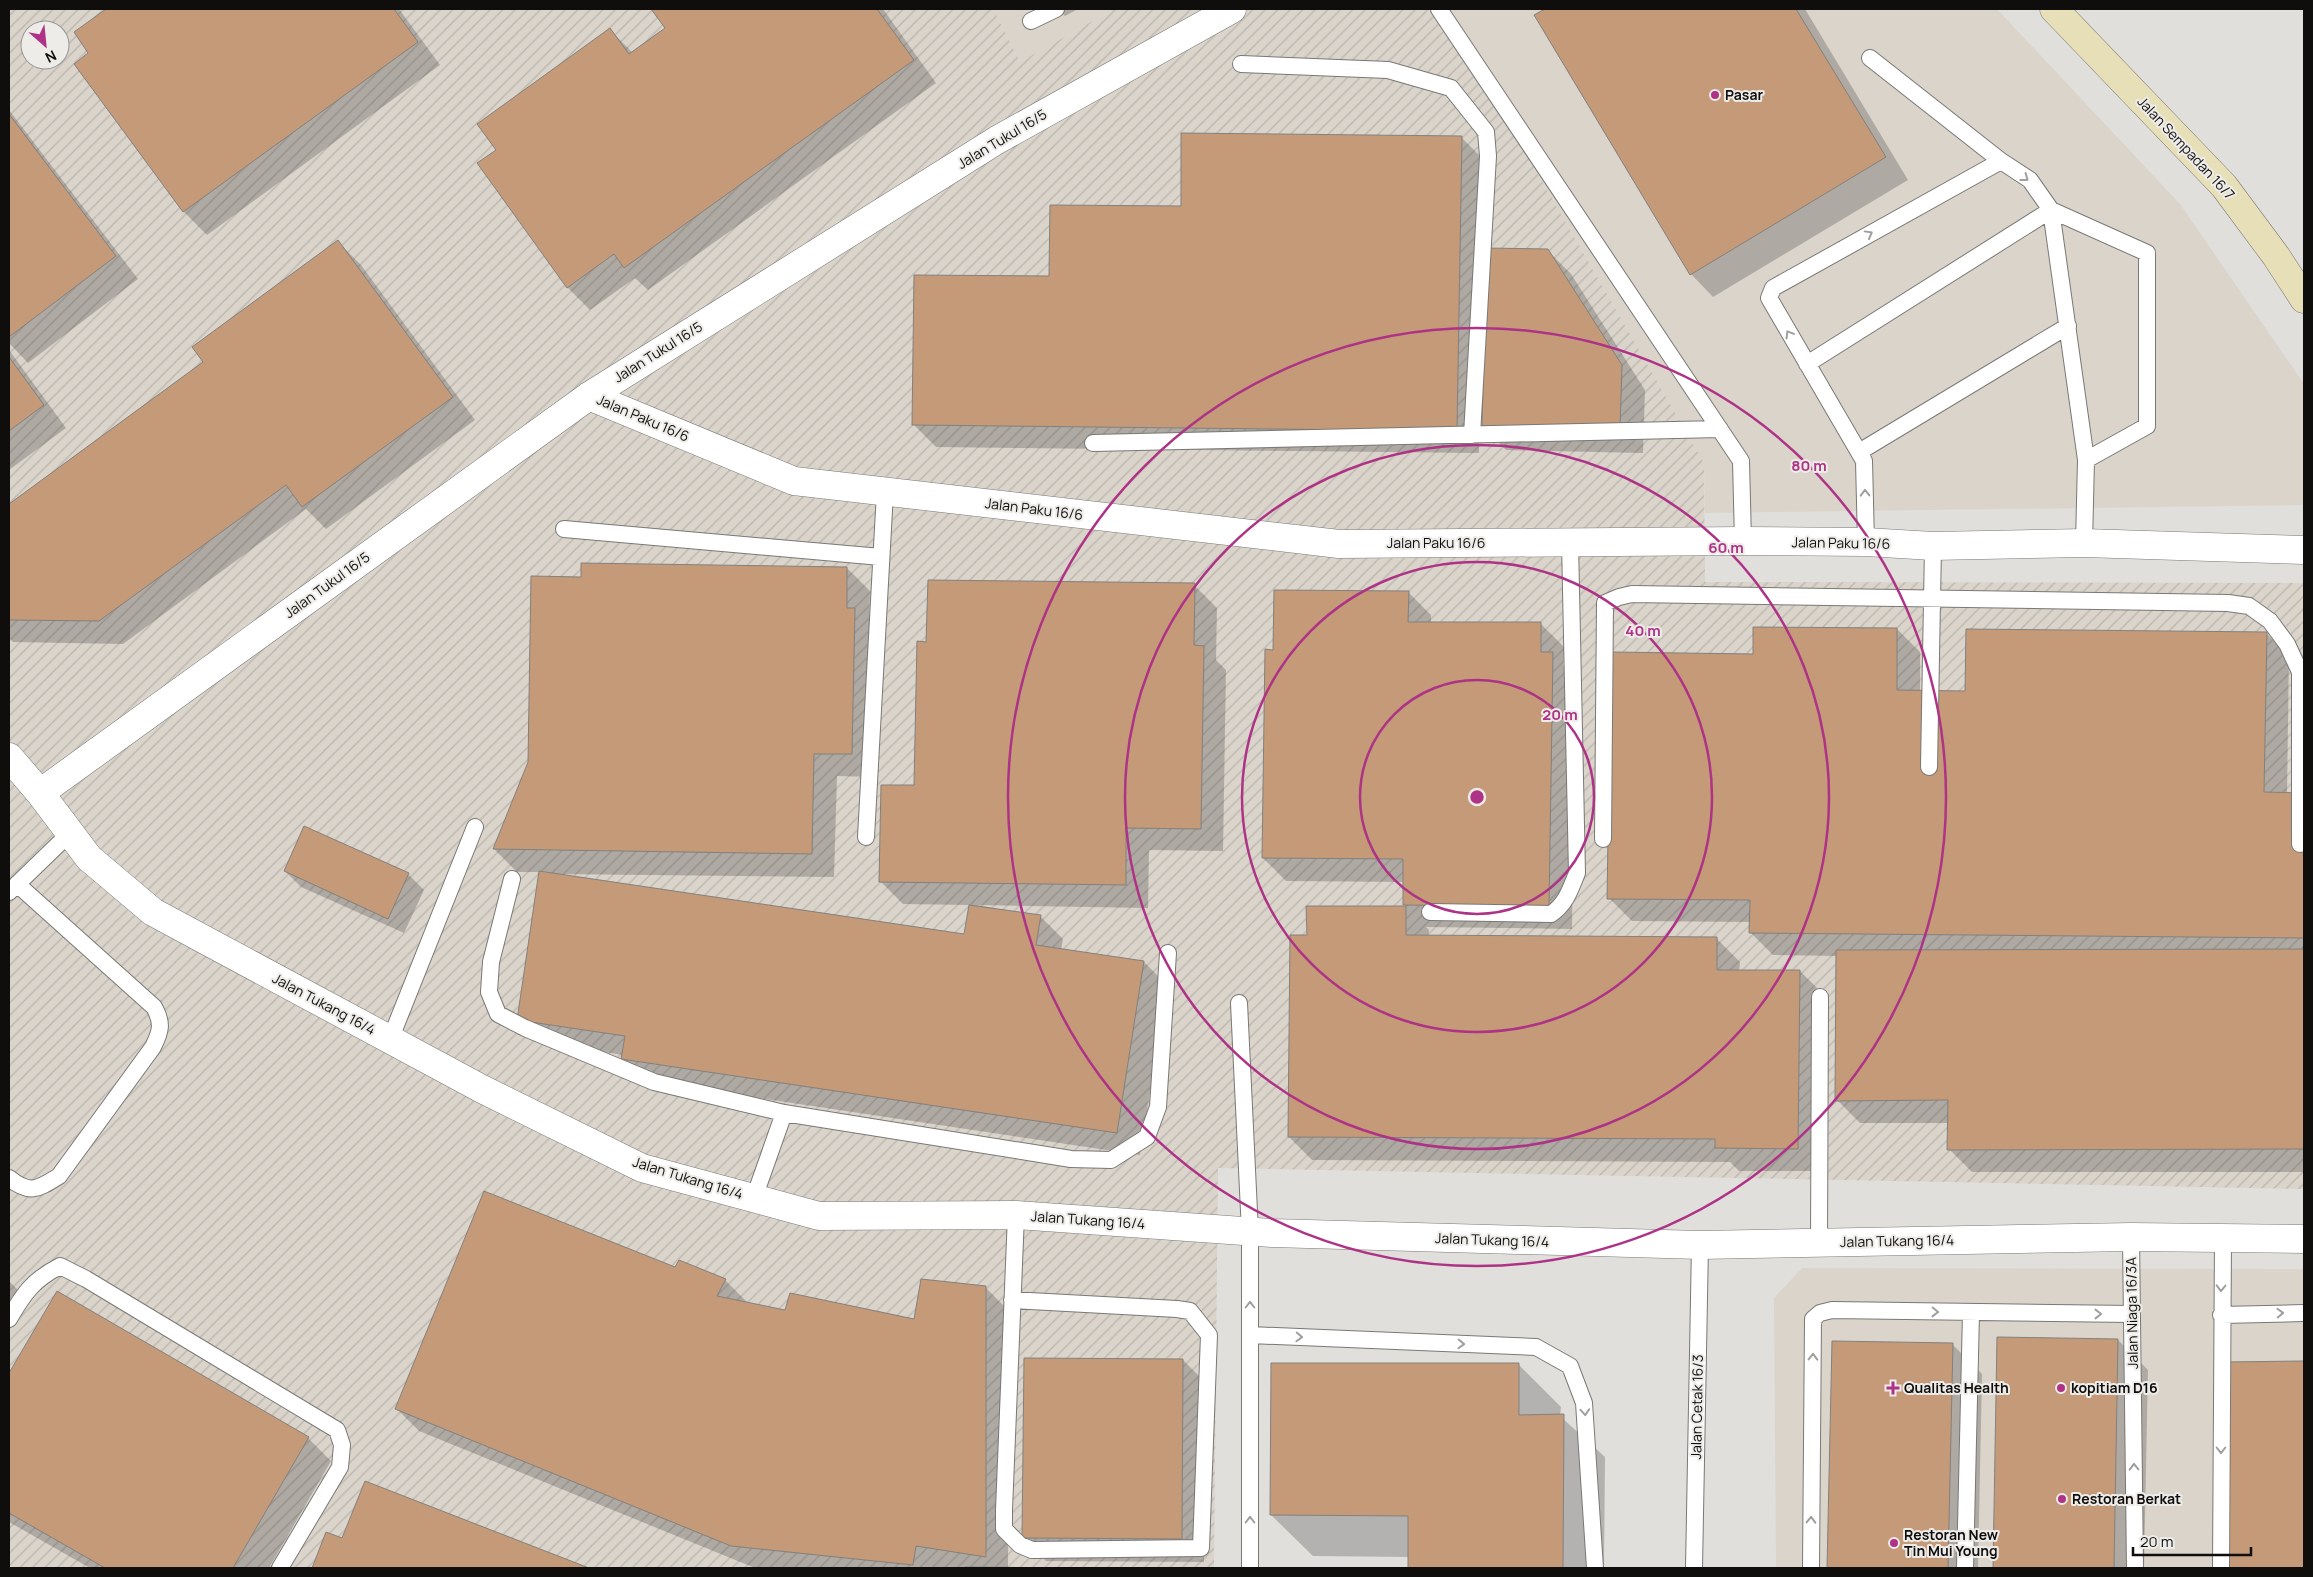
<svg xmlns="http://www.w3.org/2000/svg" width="2313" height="1577" font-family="Manrope,sans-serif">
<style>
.built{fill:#dad4cb}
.industrial{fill:url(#industrial-furrows);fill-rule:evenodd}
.shadow{fill:#0003}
.building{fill:#c49a78;stroke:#83807e}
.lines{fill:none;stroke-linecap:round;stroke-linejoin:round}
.lane-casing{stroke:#7a7875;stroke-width:18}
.street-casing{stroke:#7a7875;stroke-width:29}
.secondary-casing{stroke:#7a7875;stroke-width:29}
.lane{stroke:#fff;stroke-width:16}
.street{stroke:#fff;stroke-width:28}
.secondary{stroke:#e6dfb8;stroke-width:28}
.oneway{stroke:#9f9f9e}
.ring{fill:none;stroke:#ae3386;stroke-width:2.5}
.poi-dot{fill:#ae3386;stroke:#eeece9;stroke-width:2}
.labels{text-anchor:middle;stroke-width:4;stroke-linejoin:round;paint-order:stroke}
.poi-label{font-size:14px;font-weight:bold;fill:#0f0e0d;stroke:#eeece9;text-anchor:start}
.street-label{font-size:14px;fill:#0f0e0d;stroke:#eeece9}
.centre{fill:#ae3386;stroke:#eeece9;stroke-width:2.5}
.ring-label{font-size:15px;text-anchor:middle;font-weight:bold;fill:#ae3386;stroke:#eeece9;stroke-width:4;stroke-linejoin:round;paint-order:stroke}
</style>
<defs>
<pattern id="industrial-furrows" width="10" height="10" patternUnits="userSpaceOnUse" patternTransform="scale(1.25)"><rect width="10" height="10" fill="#dad4cb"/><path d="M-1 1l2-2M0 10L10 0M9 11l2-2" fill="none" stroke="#bab5ad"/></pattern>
</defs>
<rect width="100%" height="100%" fill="#e1dfdc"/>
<path class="built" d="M993,9h121l-94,53z
M1443,9h554l183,195 124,180v121l-599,8 -1,-50z
M1802,1268l502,1v299h-528l-2,-270z"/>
<path class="industrial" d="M9,9h984l27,53 94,-53h329l261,454 1,119 599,1v606l-1086,-21 -4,400h-1205zM30,30h30v30h-30z"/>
<path class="shadow" d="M108,9h291l41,56 -233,170 -23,-23 -108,-148 14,-11 -15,-20z
M653,9h230l53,74 -288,207 -13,-12 -45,32 -23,-23 -70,-137 113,-120 23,23 34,-25z
M1058,9h20l-13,7z
M1547,9h258l103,171 -195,117 -22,-23 -155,-258z
M9,110l129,169 -110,84 -19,-20z
M1461,137l23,23 -5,293 -543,-6 -23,-23 138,-147 131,-69z
M338,242l23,23 114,155 -149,109 -20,-20 -183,135 -110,-2 -4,-4v-132l196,-144z
M1547,250l24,24 74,116 -2,63 -137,-3 -23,-23z
M9,350l57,78 -57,42z
M847,568l23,23 -1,33 8,8 -3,145 -37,-1 -3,101 -280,-3 411,61 5,-30 -67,-1 -23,-23 35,-94 12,-144 267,-58 23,23 -1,52 10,10 -3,181 -74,-1 -1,58 -171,-3 63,11 23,23 -2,11 83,12 23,23 -27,170 -494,-74 -23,-23v-3l-82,-13 -23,-23 22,-147h-23l-23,-23 35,-87 53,-184z
M1408,592l23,23v8l110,1 23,23 -1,18 12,11 -3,253 -146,-2 3,3 -1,7 289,2 23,23 -1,9h61l23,23 -2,177h-82l-9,-9 -418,-2 -23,-23 19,-201v-29h99l-3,-3v-22l-118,-1 -23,-23 12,-207z
M1897,629l23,23v40h47l299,-59 23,23 -2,138h17v378h-332l-23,-23v-26h-89l-23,-23v-144l-64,-1 -23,-23 1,-10 -119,-1 -23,-23 146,-243z
M285,871l123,3 16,16 -20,43 -103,-46z
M676,1268l49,12 23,23 38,8 129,10 71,-33 23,23 -1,257h-253l-336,-137 -23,-23z
M9,1281l20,20 -20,28z
M57,1293l251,145 23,23 -62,107h-179l-81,-46v-146z
M1998,1338l120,2 30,30 -4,198h-150z
M1833,1342l119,2 30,30 -4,194h-150z
M1183,1360l23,23 -2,179 -158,-1 -23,-23z
M2304,1362v206h-77l-1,-205z
M1519,1365l42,42 -1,9 45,41 -1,111h-195v-11l-96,-1 -42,-41z
M365,1483l221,85h-273l14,-35 16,7z"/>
<path class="building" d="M106,9h288l24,33 -235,170 -109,-148 14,-11 -14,-21z
M651,9h226l37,51 -290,208 -10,-14 -47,34 -90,-125 19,-13 -19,-26 133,-96 19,26 36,-26z
M1545,9h251l90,148 -196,118 -156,-260z
M9,114l107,142 -107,81z
M1181,133l281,3 -5,295 -545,-6 2,-150 135,1 1,-71 131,1z
M338,240l115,157 -151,110 -16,-22 -187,136 -90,-1v-116l194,-142 -11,-15z
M1486,248l62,1 74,116 -2,66 -138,-3z
M9,357l35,48 -35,26z
M581,563l266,4v41h8l-3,146h-38l-2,100 -319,-5 35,-87 3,-186 50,1z
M928,580l267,3 -1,62 10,1 -3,183 -75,-1v57l-247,-3 2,-97h33l3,-144 9,1z
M1274,590l135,1 -1,31h133v30h12l-4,255 -146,-2v-46l-141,-1 3,-209 8,1z
M1753,627l144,1v62l68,1 1,-62 301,3 -3,160 40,1v145l-555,-5 1,-33 -143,-1 4,-247 142,2z
M304,826l105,47 -21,46 -104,-48z
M539,871l425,63 5,-29 72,10 -5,30 108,16 -27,172 -496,-74 4,-23 -108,-16z
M1306,906h100v29l311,2v33h83l-2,179 -83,-1v-9l-427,-2 2,-202h17z
M2304,949v200l-357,1 1,-50 -113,1 1,-151z
M484,1191l191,76 4,-7 47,19 -9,17 68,14 5,-17 124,26 7,-40 65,7v271l-70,-11 -3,19 -182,-19 -336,-137z
M57,1291l252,146 -76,131h-128l-96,-55v-140z
M1997,1337l121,2 -4,229h-121z
M1832,1341l121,2 -5,225h-121z
M1024,1358l159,1 -1,180 -160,-1z
M2304,1361v207h-78l-1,-206z
M1271,1363h248v52l45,-1 -1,154h-155v-52l-138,-1z
M365,1481l224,87h-277l14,-36 16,6z
M965,1567l108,1h-108z"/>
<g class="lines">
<g class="lane-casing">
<path id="lane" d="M1439,9l302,452 2,80
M1031,21l25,-12
M1870,58l131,103
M1241,64l147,6 63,18 35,44 2,24 -16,279
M1807,364l244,-154 96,43v173l-61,34
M1093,443l627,-14
M1859,452l209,-126
M564,529l317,28
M1866,542l-2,-81 -95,-163 4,-10 228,-127 29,19 21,30 35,250 -2,83
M1929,767l4,-221
M866,837l19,-345
M1603,839l2,-236 14,-6 13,-3 596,9 21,3 21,15 17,23 13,28v172
M512,879l-21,83 -2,30 9,22 27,14 129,54 130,31 -30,85
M9,892l61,-59
M1430,912l121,2c15,-10 19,-24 26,-41l-7,-331
M1239,1003l11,229v336
M390,1040l85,-213
M784,1113l287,46 40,1 36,-23 11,-30 10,-154
M9,1178c21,17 29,11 50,-2l94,-129c8,-16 10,-24 1,-40l-137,-123
M2131,1237l4,331
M1819,1243l1,-246
M1012,1300l165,9 13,2 19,24 -8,213 -169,2 -12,-5 -16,-16v-19l12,-295
M2221,1315l83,-2
M9,1319c15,-26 24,-39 51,-53l26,13 251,151 5,15 -2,22 -60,101
M1250,1335l286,12 34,19 14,37 11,165
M1694,1568l6,-323
M1811,1568l2,-249 7,-6 12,-3 300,4
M1965,1568l6,-255
M2221,1568l2,-329"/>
</g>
<g class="street-casing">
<path id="street" d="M589,396l205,85 545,63 404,-3 123,1 67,4 151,-3 220,7
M9,757l31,36 49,65 64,54 329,177 160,79 177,48 197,-1 256,18 428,12 431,-8 173,2
M40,793l549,-397 408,-256 235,-131"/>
</g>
<g class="secondary-casing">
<path id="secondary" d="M2054,9l170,177 52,70 28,43"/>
</g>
<use href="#lane" class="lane"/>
<use href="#street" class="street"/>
<use href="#secondary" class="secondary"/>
</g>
<defs><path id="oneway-chevron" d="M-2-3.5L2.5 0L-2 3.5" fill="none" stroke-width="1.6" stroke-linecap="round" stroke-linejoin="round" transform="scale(1.25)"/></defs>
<g class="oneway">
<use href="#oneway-chevron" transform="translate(2025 178) rotate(37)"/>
<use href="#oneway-chevron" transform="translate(1869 234) rotate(-29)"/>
<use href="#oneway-chevron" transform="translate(1789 334) rotate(-121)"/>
<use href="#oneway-chevron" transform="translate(1865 493) rotate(-91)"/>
<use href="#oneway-chevron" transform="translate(2221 1288) rotate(91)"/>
<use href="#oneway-chevron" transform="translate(1250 1305) rotate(-90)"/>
<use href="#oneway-chevron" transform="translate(1935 1312) rotate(1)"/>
<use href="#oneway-chevron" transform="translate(2280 1313) rotate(-2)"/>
<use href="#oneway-chevron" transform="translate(2098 1314)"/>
<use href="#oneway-chevron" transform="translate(1299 1337) rotate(2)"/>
<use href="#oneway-chevron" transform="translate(1461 1344) rotate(2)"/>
<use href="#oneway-chevron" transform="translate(1813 1357) rotate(-89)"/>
<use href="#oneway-chevron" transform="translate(1585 1412) rotate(86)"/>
<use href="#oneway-chevron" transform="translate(2221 1450) rotate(90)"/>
<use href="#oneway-chevron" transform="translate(2134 1467) rotate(-91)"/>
<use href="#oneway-chevron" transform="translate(1250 1520) rotate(-90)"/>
<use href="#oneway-chevron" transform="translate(1811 1520) rotate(-89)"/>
</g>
<g class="ring">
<circle cx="1477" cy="797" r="117"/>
<circle cx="1477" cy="797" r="235"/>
<circle cx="1477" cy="797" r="352"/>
<circle cx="1477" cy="797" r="469"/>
</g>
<g class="poi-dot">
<circle cx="1715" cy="95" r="5"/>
<path d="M1890.5 1380.5h5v5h5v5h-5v5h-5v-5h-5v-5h5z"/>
<circle cx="2061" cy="1388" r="5"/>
<circle cx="2062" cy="1499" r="5"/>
<circle cx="1894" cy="1543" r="5"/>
</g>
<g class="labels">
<g class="poi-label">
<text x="1725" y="100">Pasar</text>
<text x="1904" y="1393">Qualitas Health</text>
<text x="2071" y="1393">kopitiam D16</text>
<text x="2072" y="1504">Restoran Berkat</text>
<text x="1904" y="1540">Restoran New<tspan x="1904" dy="16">Tin Mui Young</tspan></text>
</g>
<g class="street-label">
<text transform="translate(1002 139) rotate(-31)" y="5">Jalan Tukul 16/5</text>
<text transform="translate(2186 148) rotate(47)" y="5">Jalan Sempadan 16/7</text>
<text transform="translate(658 352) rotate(-32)" y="5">Jalan Tukul 16/5</text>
<text transform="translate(643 418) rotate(23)" y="5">Jalan Paku 16/6</text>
<text transform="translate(1034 509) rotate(7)" y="5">Jalan Paku 16/6</text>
<text x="1436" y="548">Jalan Paku 16/6</text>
<text transform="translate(1841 543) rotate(1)" y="5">Jalan Paku 16/6</text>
<text transform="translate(327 585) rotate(-36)" y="5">Jalan Tukul 16/5</text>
<text transform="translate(324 1004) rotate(28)" y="5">Jalan Tukang 16/4</text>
<text transform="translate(688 1178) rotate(17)" y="5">Jalan Tukang 16/4</text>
<text transform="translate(1088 1220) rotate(4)" y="5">Jalan Tukang 16/4</text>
<text transform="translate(1492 1240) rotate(2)" y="5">Jalan Tukang 16/4</text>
<text transform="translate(1897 1241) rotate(-1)" y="5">Jalan Tukang 16/4</text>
<text transform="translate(2132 1313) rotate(-91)" y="5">Jalan Niaga 16/3A</text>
<text transform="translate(1697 1407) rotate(-89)" y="5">Jalan Cetak 16/3</text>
</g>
</g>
<circle cx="1477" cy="797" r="8" class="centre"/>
<g class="ring-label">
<text x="1809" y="471">80 m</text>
<text x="1726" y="553">60 m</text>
<text x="1643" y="636">40 m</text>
<text x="1560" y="720">20 m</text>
</g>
<rect width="2313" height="1577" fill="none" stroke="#0f0e0d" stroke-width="20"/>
<g transform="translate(45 45) rotate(153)"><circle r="24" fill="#eeece9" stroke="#959391"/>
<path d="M0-4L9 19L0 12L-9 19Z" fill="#ae3386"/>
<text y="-8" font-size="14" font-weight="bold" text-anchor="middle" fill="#0f0e0d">N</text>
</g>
<path d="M2133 1547v8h118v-8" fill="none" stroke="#0f0e0d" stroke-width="2.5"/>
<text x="2140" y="1547" font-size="15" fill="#0f0e0d" stroke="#eeece9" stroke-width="4" paint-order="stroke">20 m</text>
</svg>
